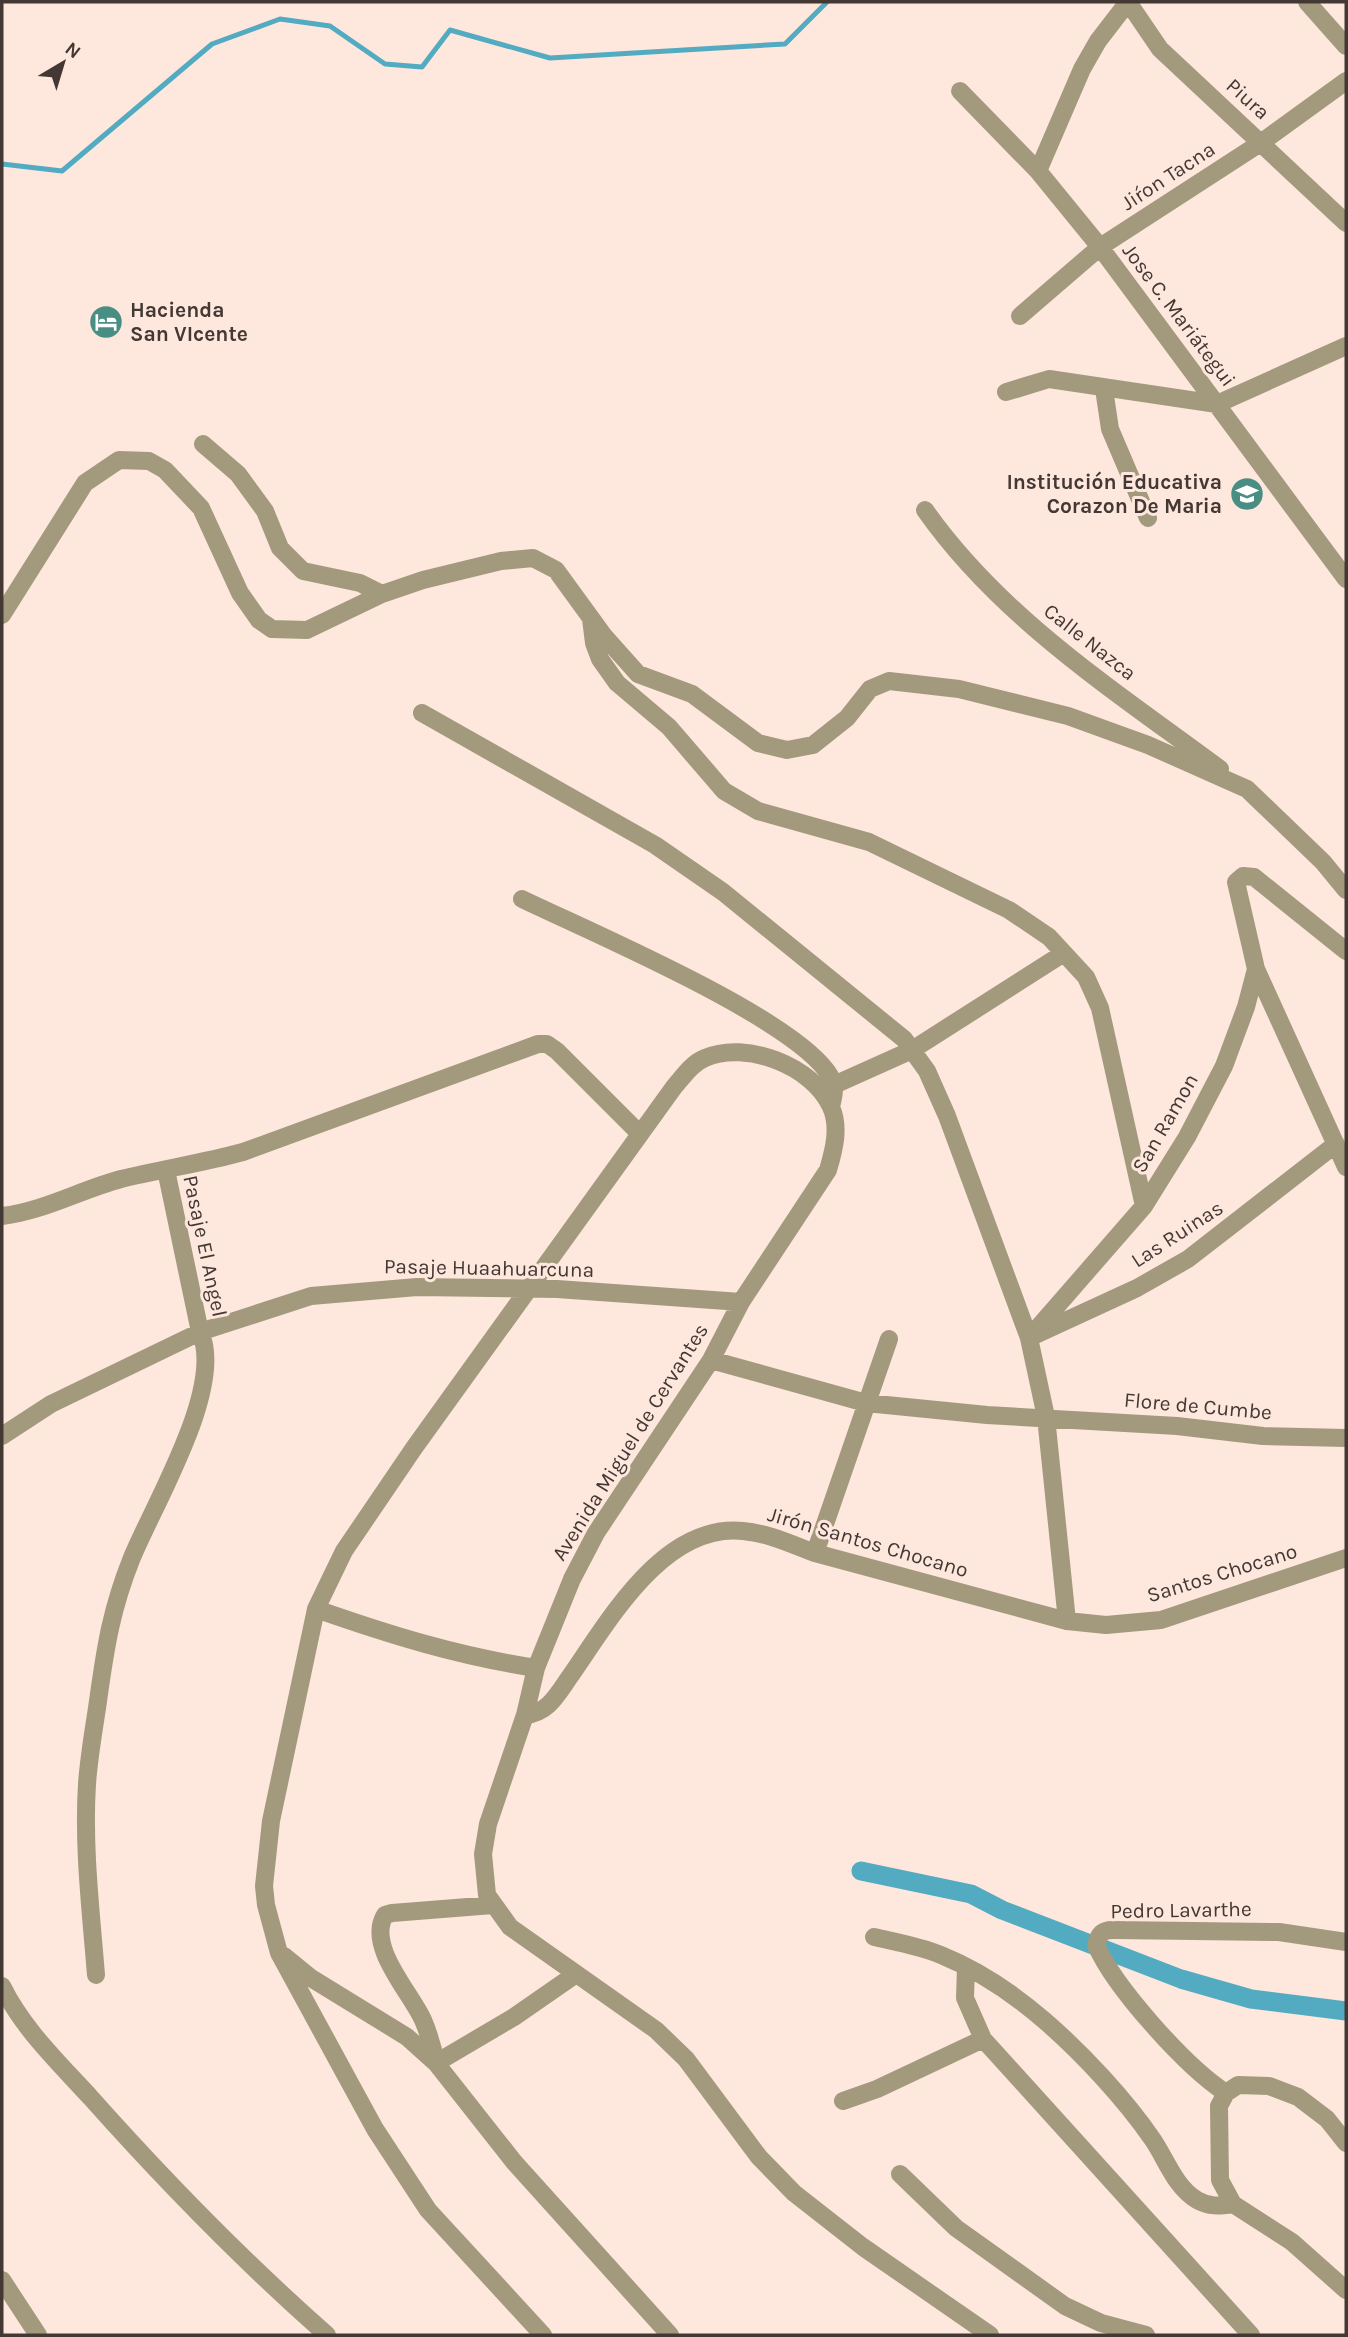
<svg xmlns="http://www.w3.org/2000/svg" width="1348" height="2337" font-family="Karla,sans-serif">
<style>
.lines{fill:none;stroke-linecap:round;stroke-linejoin:round}
.stream{stroke:#52abc1;stroke-width:5}
.canal{stroke:#52abc1;stroke-width:19}
.minor{stroke:#a39a7e;stroke-width:18}
.labels{text-anchor:middle;stroke-width:6;stroke-linejoin:round;paint-order:stroke}
.street-label{font-size:21px;fill:#433833;stroke:#fee7dd}
.poi-label{font-size:21px;font-weight:bold;fill:#433833;stroke:#fee7dd;text-anchor:start}
</style>
<rect width="100%" height="100%" fill="#fee7dd"/>
<g class="lines">
<path class="stream" d="M2,164l60,7 150,-127 68,-25 50,7 55,38 37,3 28,-37 100,28 235,-14 42,-42"/>
<path class="canal" d="M861,1871l110,23 31,16 179,69 70,20 95,12"/>
<path class="minor" d="M1128,2l32,47 186,174
M1307,2l39,44
M960,91l78,80 62,76 246,332
M1038,171l44,-102 16,-28 30,-39
M1020,316l80,-69 162,-105 84,-61
M1104,389l6,40 38,89
M1006,392l43,-13 168,25 129,-58
M203,444l35,30 27,37 15,37 23,23 57,12 22,11
M925,510c76,108 190,181 295,259
M2,615l83,-132 34,-23 30,1 16,9 36,38 39,85 19,27 13,9 35,1 75,-36 41,-14 78,-19 32,-3 23,12 48,66 34,38 54,20 66,49 29,7 26,-5 34,-27 23,-29 19,-8 70,8 109,27 80,29 99,44 76,73 23,28
M591,619l3,24 6,16 17,24 52,44 55,64 34,20 111,31 140,68 40,27 37,40 14,31 44,198
M422,713l233,132 68,47 181,147 23,32 20,45 82,222 17,79 21,204
M522,899c66,32 275,120 308,177 6,11 4,19 1,31
M1256,969l90,198
M834,1085l78,-35 152,-97
M2,1216c42,-5 78,-26 119,-37 41,-10 82,-16 122,-27l295,-108h9l10,7 83,83
M1035,1335l102,-47 51,-29 148,-115
M1029,1338l115,-132 43,-69 37,-71 22,-59 10,-38 -20,-87 7,-6 11,1 92,74
M711,1360l155,43 121,12 190,11 86,10 83,2
M2,1436l49,-32 149,-72 111,-36 106,-9 140,2 184,13
M815,1553l74,-214
M316,1609c74,26 142,47 220,59
M525,1715c24,-2 33,-22 46,-40 39,-56 93,-152 172,-144 25,2 48,13 72,22l252,68 39,4 55,-5 185,-62
M493,1905l-101,8 -7,2c-19,31 26,78 38,105 6,14 10,28 13,43l78,-46 62,-43
M874,1937c22,5 46,9 67,18 37,15 74,40 104,66 37,32 80,78 108,119 13,19 22,47 44,60 12,7 22,6 36,4
M284,1956l27,22 96,59 29,26 78,99 156,173
M966,1967l-1,31 18,41 268,296
M96,1975c-5,-63 -13,-128 -9,-191 2,-30 8,-60 12,-90 7,-50 13,-86 32,-134 21,-53 95,-173 69,-228l-34,-162
M2,1986c21,43 57,77 89,112 74,83 152,163 236,237
M1226,2093c-40,-26 -111,-105 -130,-148 3,-11 6,-15 17,-15l166,2 67,10
M843,2101l34,-12 106,-50
M1346,2143l-19,-24 -29,-22 -29,-11 -31,-1 -12,8 -7,13 1,74 13,24 59,38 54,48
M900,2174l56,54 109,78 36,17 45,12
M2,2280l36,55
M543,2335l-115,-125 -53,-81 -96,-176 -13,-48 -2,-19 7,-65 45,-212 28,-58 70,-103 260,-361c9,-10 18,-24 31,-29 41,-18 108,8 126,49 9,20 3,43 -3,63l-87,132 -30,58 -115,173 -24,46 -36,89 -11,47 -37,109 -5,30 4,41 23,32 146,103 30,29 73,98 35,36 69,54 127,88"/>
</g>
<defs>
<g id="hotel-disc" transform="scale(1.75)"><circle r="9.5" fill="#498e83" stroke="#fee7dd"/><path d="M-6-4.5h1.5V1H6V5H4.5V3h-9V5H-6ZM-4 0a1.8 1.8 0 1 1 3.6 0ZM.5 0V-2.5h3Q6-2.5 6 0Z" fill="#fff"/></g>
<g id="school-disc" transform="scale(1.75)"><circle r="9.5" fill="#498e83" stroke="#fee7dd"/><path d="M0-5L7-2L0 1L-7-2ZM-4 1L0 2.5L4 1V4Q0 6-4 4Z" fill="#fff"/></g>
</defs>
<g fill-rule="evenodd">
<use href="#hotel-disc" x="106" y="322"/>
<use href="#school-disc" x="1247" y="494"/>
</g>
<g class="labels">
<g class="street-label">
<text transform="translate(1248 99) rotate(42)" y="7">Piura</text>
<text transform="translate(1168 176) rotate(-33)" y="7">Jiŕon Tacna</text>
<text transform="translate(1179 315) rotate(53)" y="7">Jose C. Mariátegui</text>
<text transform="translate(1090 642) rotate(38)" y="7">Calle Nazca</text>
<text transform="translate(1165 1123) rotate(-60)" y="7">San Ramon</text>
<text transform="translate(1177 1234) rotate(-33)" y="7">Las Ruinas</text>
<text transform="translate(205 1246) rotate(78)" y="7">Pasaje El Angel</text>
<text transform="translate(489 1268) rotate(1)" y="7">Pasaje Huaahuarcuna</text>
<text transform="translate(1198 1406) rotate(5)" y="7">Flore de Cumbe</text>
<text transform="translate(630 1442) rotate(-58)" y="7">Avenida Miguel de Cervantes</text>
<text transform="translate(868 1542) rotate(16)" y="7">Jirón Santos Chocano</text>
<text transform="translate(1222 1573) rotate(-17)" y="7">Santos Chocano</text>
<text transform="translate(1181 1910) rotate(-1)" y="7">Pedro Lavarthe</text>
</g>
<g class="poi-label">
<text x="130" y="317">Hacienda<tspan x="130" dy="24">San VIcente</tspan></text>
<text x="1222" y="489" text-anchor="end">Institución Educativa<tspan x="1222" dy="24">Corazon De Maria</tspan></text>
</g>
</g>
<rect width="1348" height="2337" fill="none" stroke="#433833" stroke-width="7"/>
<g transform="translate(63 63) rotate(38)" stroke="#fee7dd" stroke-width="5" paint-order="stroke">
<path d="M0-5L12 26L0 18L-12 26Z" fill="#433833"/>
<text y="-10" font-size="19" font-weight="bold" text-anchor="middle" fill="#433833">N</text>
</g>
</svg>
